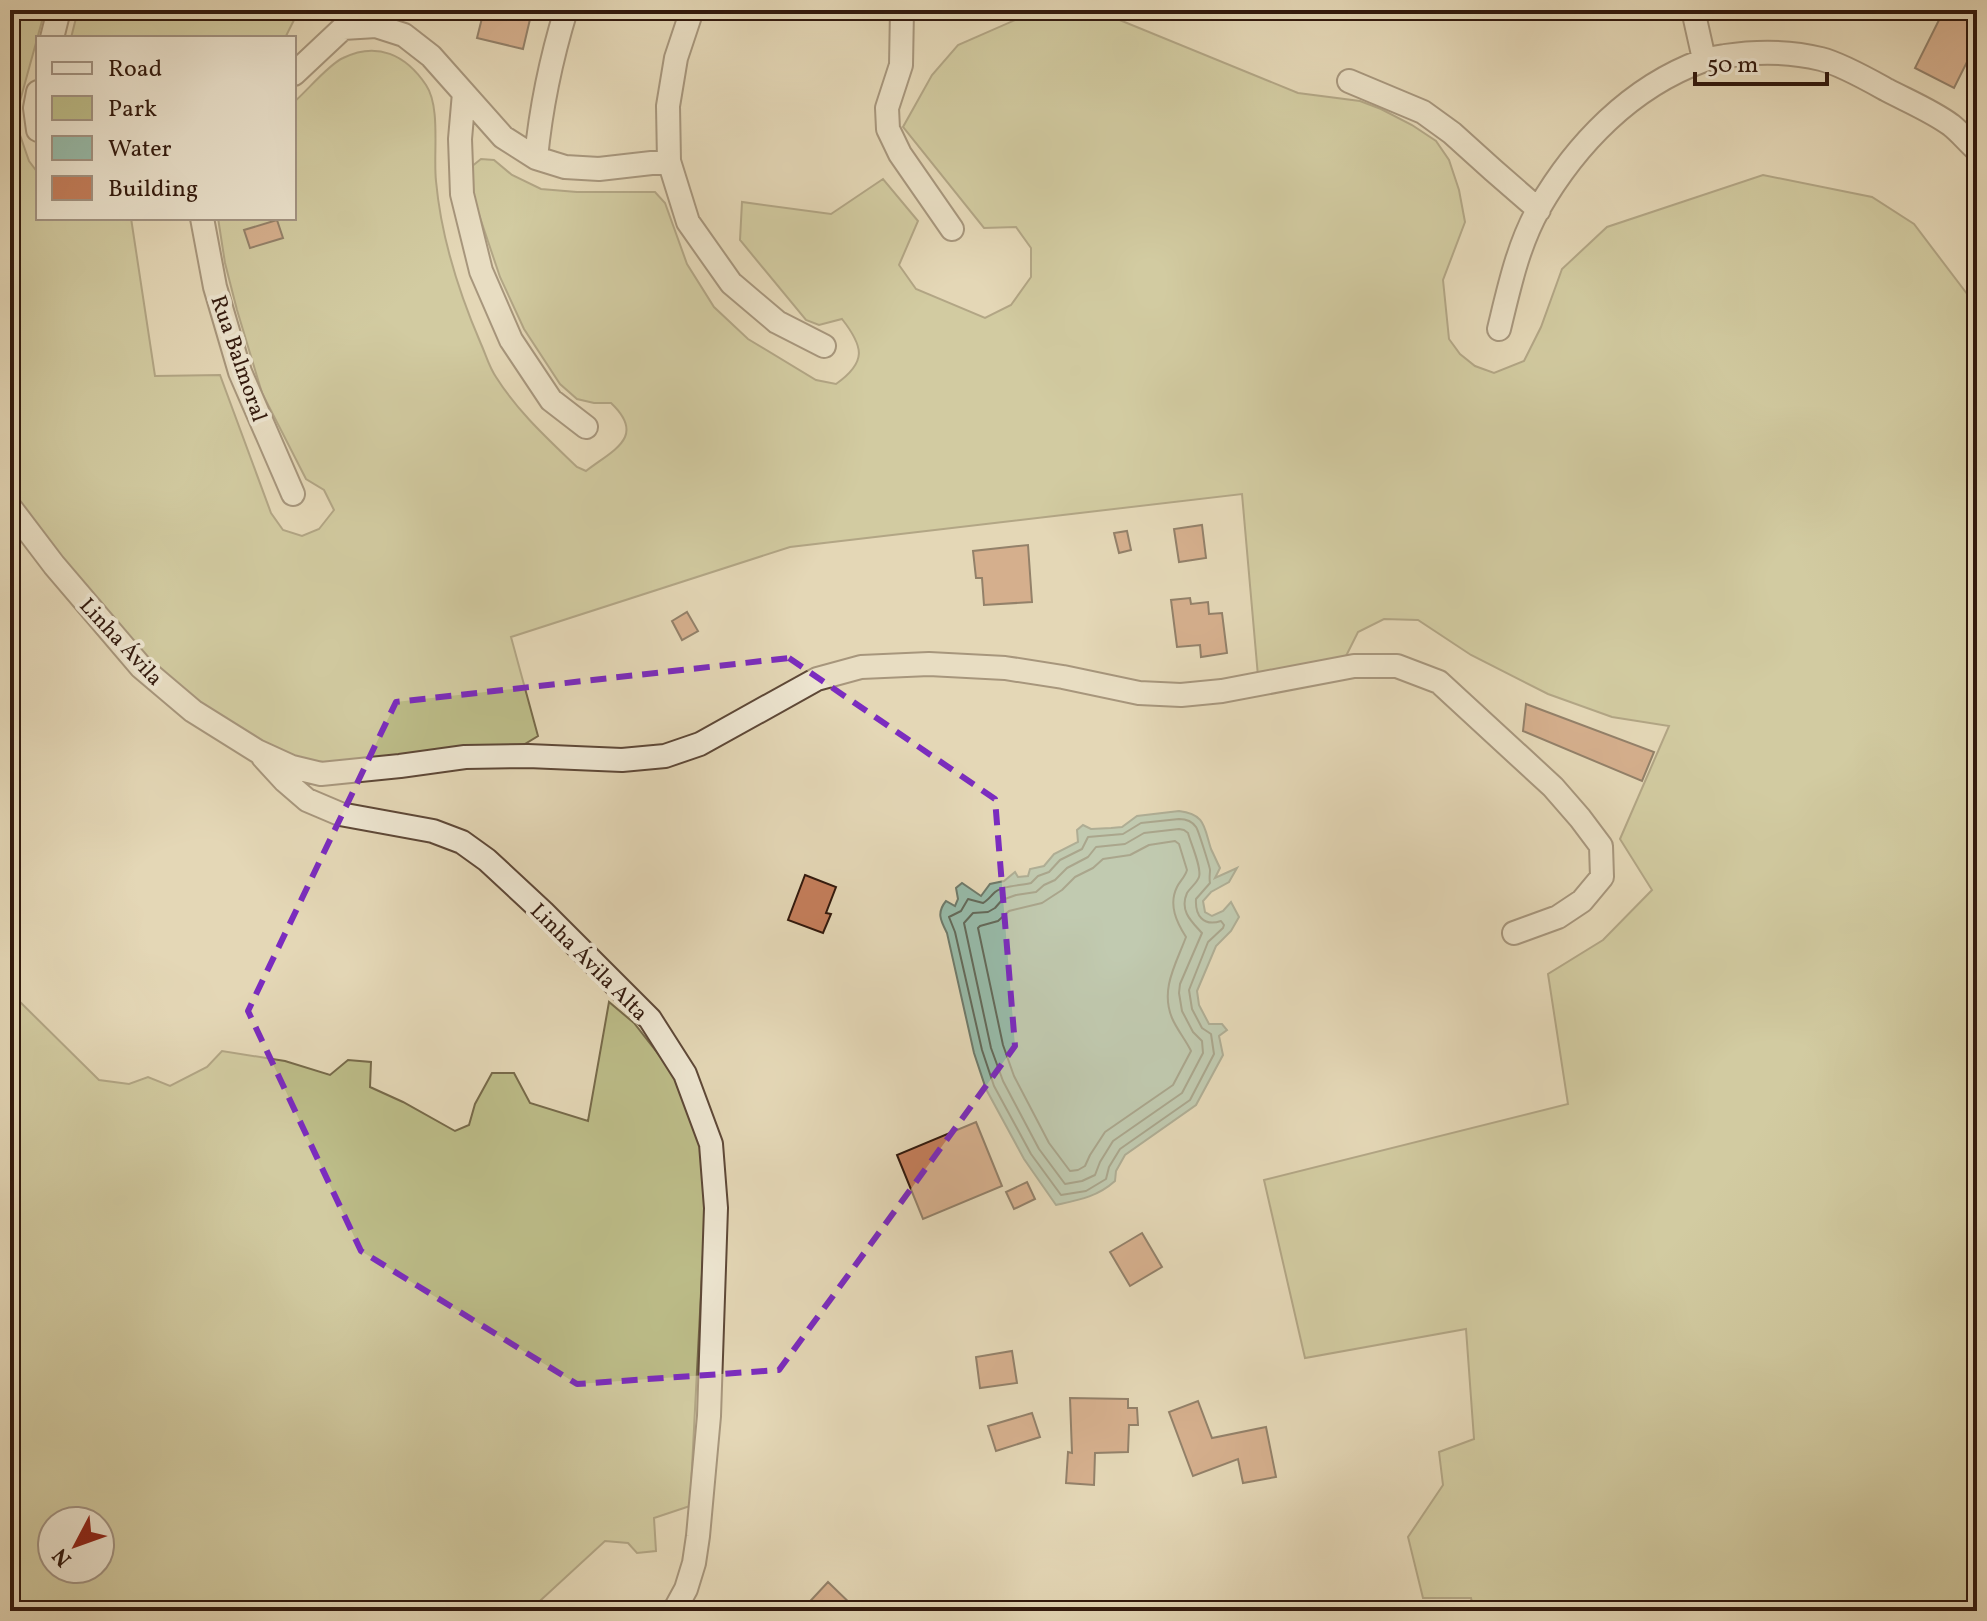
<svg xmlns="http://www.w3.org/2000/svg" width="1987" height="1621" font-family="Vollkorn,serif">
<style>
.green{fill:#bcbc88;stroke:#776a4a;stroke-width:2;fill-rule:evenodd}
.water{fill:#97baa8;stroke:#6f7a6a;stroke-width:2}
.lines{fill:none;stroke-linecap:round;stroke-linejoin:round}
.shore{stroke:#646a5a;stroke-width:2}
.building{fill:#c47e5b;stroke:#32190d;stroke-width:2}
.minor-casing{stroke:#5e4837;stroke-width:26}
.minor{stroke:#ede5d0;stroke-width:22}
.marked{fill:none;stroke:#7b2cbf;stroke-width:6;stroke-dasharray:16 10;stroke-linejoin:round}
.labels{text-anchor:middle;stroke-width:8;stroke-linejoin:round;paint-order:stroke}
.street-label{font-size:22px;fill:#32190d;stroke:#ede5d0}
</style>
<rect width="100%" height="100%" fill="#e4d7b6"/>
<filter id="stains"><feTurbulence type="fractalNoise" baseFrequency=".0025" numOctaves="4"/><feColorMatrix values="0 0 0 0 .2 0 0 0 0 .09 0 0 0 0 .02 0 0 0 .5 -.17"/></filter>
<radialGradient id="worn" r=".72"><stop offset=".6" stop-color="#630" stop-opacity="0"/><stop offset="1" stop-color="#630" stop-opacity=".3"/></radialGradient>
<path class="green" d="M14,10h31l-28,102 3,23 9,26 9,12v45h93l24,158 65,-1 51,138 12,17 19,6 17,-7 15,-19 -10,-20 -18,-11 -44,-86 -25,-83 -12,-47 -7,-45h76v-116c13,-11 35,-38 49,-44 34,-17 63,-3 83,27 15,22 7,70 10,96 5,55 23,112 45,163 5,11 8,23 15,33 22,35 52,62 81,90l9,4c27,-21 61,-34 25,-68h-17l-17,-4 -17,-15 -36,-55 -24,-52 -31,-92 2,-18 10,-8 13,1 18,15 29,14 36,3h78l10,11 22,61 27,43 34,32 68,41 20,4c31,-22 28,-37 6,-65l-23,6 -13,-5 -66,-80 2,-38 89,12 52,-35 35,42 -19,44 17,24 69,29 26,-13 20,-28v-29l-15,-21 -32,1 -81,-101 29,-52 26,-30 64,-28 40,-7 43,4 193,79 62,8 21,8 31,16 24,16 13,19 10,30 6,32 -22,58 6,59 11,15 15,12 19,7 30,-12 17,-34 21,-58 45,-42 156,-52 109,22 42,27 63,83v1304h-503l-3,-13h-48l-15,-61 35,-52 -4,-33 35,-13 -8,-110 -161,29 -41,-178 304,-76 -20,-130 55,-34 49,-50 -32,-51 49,-113 -57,-9 -64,-23 -77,-39 -53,-35 -34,-1 -26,13 -15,30 -85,14 -16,-182 -452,53 -279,90 27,99 -28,17 -189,12 -29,-8 -37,-16 -59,-37 -50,-44 -136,-165v-480z
M78,10h221l-14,28h-214z
M10,992l89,88 30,4 19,-7 22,9 37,-19 15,-16 63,10 45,14 18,-15 23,2 -1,25 33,15 52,29 14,-6 6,-21 17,-31h22l16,30 58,18 21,-119 25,21 43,55 24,68 4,70 -15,290 -36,12 2,33 -19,2 -9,-10 -23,-2 -76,70h-16l-8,-10 -80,6v4h-415zM52,1521h48v48h-48z"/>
<path class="water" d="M1179,811c27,3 25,17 32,38 3,6 6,13 9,19l-5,10 22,-10 -8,14 -18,10 -8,9 2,11 7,4 11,-5 8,-9 8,15 -8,14 -15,15 -19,45 2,14 10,19h13l5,6 -8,6 4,19 -27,50 -71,50 -9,16 -1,10c-18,16 -36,19 -59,24l-32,-46 -38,-70 -12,-36 -27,-120c-6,-12 -11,-20 -1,-32l9,5 3,-7 -2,-11 6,-5 19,13 9,-12 14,-3 11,-9 3,5 10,-1 2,-7 14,-3 10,-12 24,-12 -1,-12 6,-5 8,4 20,-1 11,-1 15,-11z"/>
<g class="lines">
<path class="shore" d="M1179,819c6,0 13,2 17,8 2,2 14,41 14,43 0,4 -1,9 0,13l-14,16c-1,16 7,28 25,22l3,4 -1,3 -15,14 -19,48 3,19 10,19 9,6 3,20 -24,46 -70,49 -11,18 -3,12 -20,12 -25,4 -30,-41 -37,-68 -12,-36 -27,-118 -6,-15 12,-6 7,-12 15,4c4,-2 7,-6 10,-9 8,-9 27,-8 38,-11l7,-7 11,-4 11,-12 22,-11 6,-12 35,-3 18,-11z
M1179,829l5,1 4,3c3,11 14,35 11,44 -2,6 -9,11 -12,16 -8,18 5,29 15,40l-22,51 -1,9 3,18 11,21 9,9 1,12 -21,40 -69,48 -13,21 -5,13 -13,6 -17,3 -26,-35 -36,-68 -12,-33 -27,-125 9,-10 15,-1 7,-4 7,-8 14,-5 20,-3 8,-7 11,-5 12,-12 21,-11 8,-10 29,-3 19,-11z
M1175,841l4,3 8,26c-2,7 -7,11 -10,17 -9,18 0,36 9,50 -10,27 -26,52 -14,81 5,12 14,22 19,33l-18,34 -68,47 -15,23 -5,11 -7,4 -8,1 -21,-28 -35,-67 -11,-31 -25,-117 2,-2 18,-5 11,-10 33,-8 20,-13 13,-13 18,-9 10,-9 27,-4 19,-10z"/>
</g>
<path class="building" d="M484,10h25l22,5 -8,34 -46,-11z
M1944,10h33v32l-23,46 -39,-20z
M277,220l6,18 -33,10 -6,-18z
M1202,525l4,33 -27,4 -5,-33z
M1127,531l4,19 -12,3 -5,-20z
M1028,545l4,57 -48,3 -2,-27h-6l-3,-27z
M1190,598l1,6 17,-2 1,12 13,-1 5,40 -26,4 -1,-12 -23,2 -6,-47z
M687,612l11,19 -16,9 -10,-19z
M1526,704l128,48 -12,29 -119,-50z
M805,875l31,12 -10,26 5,1 -8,19 -35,-13z
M976,1122l26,64 -79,33 -26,-64z
M1027,1182l8,17 -21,10 -8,-17z
M1142,1233l20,34 -32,19 -20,-34z
M1012,1351l5,32 -37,5 -4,-31z
M1070,1398l58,1v9h9l1,17h-9l-1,27 -33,1 -1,32 -28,-2 2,-31 4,1z
M1198,1401l14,37 54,-11 10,50 -33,6 -5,-24 -45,17 -24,-64z
M1032,1413l8,24 -44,14 -8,-25z
M828,1582l30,29h-57z"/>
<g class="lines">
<g class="minor-casing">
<path id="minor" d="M692,10l-16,48 -8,48 1,55 19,61 43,61 46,39 47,24
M902,10l-1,55 -14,43 1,21 12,25 52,75
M1693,10l11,49
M52,38l7,-28
M294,74l49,-46 33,-2 28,9 27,21 72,81 33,21 29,9 34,2 70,-8
M1349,81l74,31 29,21 41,37 46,40
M38,92l-3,16 3,22
M464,93l-4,46 2,55 19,77 30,69 40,60 35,27
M536,158c5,-51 15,-99 30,-148
M202,218l13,69 25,85 53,122
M1499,329c10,-41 19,-84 40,-121 37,-64 92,-121 163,-147 7,-3 16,-4 23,-5 33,-5 64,-5 96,3 20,5 48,21 66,31 21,11 45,21 64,35 9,7 17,17 26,25
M10,507l44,58 87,102 52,44 64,40 35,16 29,7 79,-8 65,-9 63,-1 94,4 43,-4 35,-12 117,-65 44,-12 68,-3 76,4 58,9 76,16 42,2 41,-4 132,-25h43l42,16 114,105 27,31 21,28 1,31 -20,24 -24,16 -44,16
M263,757l22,24 22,19 33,14 93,17 29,11 25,18 56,52 107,107 35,55 26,70 5,64 -7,208 -11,120 -4,27 -8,26 -12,22"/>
</g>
<use href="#minor" class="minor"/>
</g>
<path d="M0 0H1987V1621H0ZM789,658l206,141 20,247 -236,324 -202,14 -216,-133 -113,-240 148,-309z" fill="#e4d7b6" fill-opacity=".55" fill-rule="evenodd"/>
<path class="marked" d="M789,658l206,141 20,247 -236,324 -202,14 -216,-133 -113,-240 148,-309z"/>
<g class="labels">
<g class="street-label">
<text transform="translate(240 358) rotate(71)" y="8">Rua Balmoral</text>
<text transform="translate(122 641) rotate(47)" y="8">Linha Ávila</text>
<text transform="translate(590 961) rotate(45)" y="8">Linha Ávila Alta</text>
</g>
</g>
<rect width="1987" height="1621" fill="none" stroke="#e4d7b6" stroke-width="40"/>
<rect x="12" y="12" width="1963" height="1597" fill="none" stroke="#32190d" stroke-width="4"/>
<rect x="20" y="20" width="1947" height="1581" fill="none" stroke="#32190d" stroke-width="2"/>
<rect x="36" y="36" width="260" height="184" fill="#ede5d0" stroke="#a29382" stroke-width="2"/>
<rect x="52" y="62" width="40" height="12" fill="#ede5d0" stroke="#a29382" stroke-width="2"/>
<text x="108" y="76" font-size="24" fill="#32190d">Road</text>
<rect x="52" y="96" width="40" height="24" fill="#bcbc88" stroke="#a29382" stroke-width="2"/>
<text x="108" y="116" font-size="24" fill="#32190d">Park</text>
<rect x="52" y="136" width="40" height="24" fill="#97baa8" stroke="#a29382" stroke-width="2"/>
<text x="108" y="156" font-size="24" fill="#32190d">Water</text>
<rect x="52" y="176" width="40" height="24" fill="#c47e5b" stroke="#a29382" stroke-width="2"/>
<text x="108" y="196" font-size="24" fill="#32190d">Building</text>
<g transform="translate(76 1545) rotate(229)"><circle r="38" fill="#ede5d0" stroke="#a29382" stroke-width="2"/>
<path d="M0-6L14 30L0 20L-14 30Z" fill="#8f2418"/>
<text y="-12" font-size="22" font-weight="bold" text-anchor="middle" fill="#32190d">N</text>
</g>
<path d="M1695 72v12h132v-12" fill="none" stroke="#32190d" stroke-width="4"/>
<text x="1707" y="72" font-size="24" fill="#32190d" stroke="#ede5d0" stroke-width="6" paint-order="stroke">50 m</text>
<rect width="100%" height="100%" filter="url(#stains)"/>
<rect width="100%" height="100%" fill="url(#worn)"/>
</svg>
